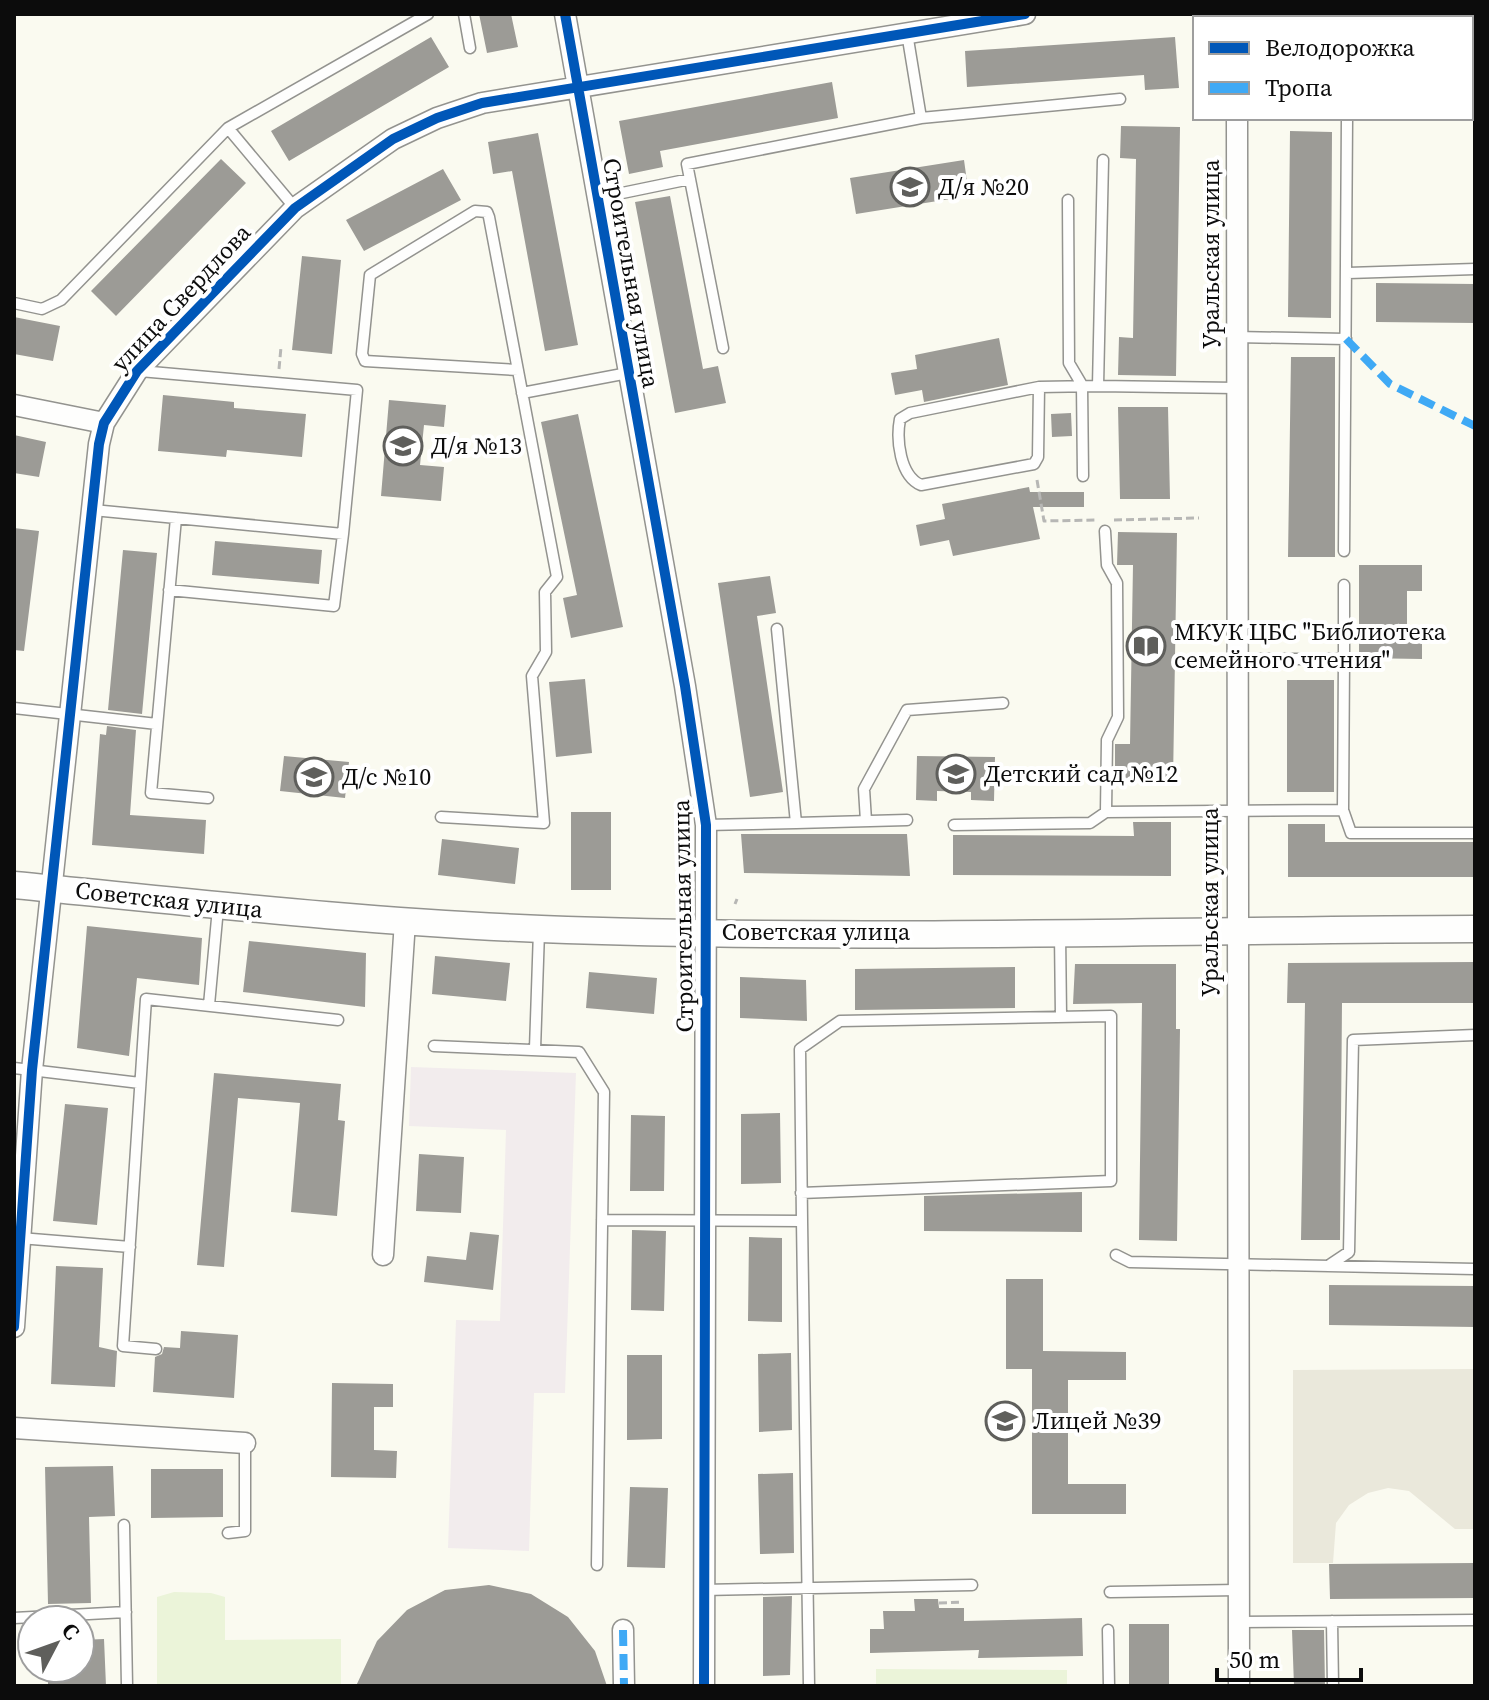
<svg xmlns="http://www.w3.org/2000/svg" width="1489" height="1700" font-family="'Source Serif 4',serif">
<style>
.industrial{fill:#f2eced}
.pitch{fill:#ebf4d9}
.plaza{fill:#eae8db}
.building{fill:#9c9b96}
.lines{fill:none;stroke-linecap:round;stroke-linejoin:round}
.service-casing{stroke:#93938f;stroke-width:13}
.minor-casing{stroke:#93938f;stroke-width:23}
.tertiary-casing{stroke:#93938f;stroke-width:29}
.path{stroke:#b7b7b5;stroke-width:3;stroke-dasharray:8 4;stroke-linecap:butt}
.service{stroke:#fefefd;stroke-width:10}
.minor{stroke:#fefefd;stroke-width:20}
.tertiary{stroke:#fefefd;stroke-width:26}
.quiet{stroke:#3fa9f5;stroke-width:8;stroke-dasharray:16 8;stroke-linecap:butt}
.cycleway-casing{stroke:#fff;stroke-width:15}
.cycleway{stroke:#0057b8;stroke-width:10}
.labels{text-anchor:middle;stroke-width:8;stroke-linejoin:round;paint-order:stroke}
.poi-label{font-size:24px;fill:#0c0c0c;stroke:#fff;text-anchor:start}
.street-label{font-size:24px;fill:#0c0c0c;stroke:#fff}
</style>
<rect width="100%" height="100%" fill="#fafaf0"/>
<path class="industrial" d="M411,1067l165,6 -11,320h-31l-5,158 -81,-3 8,-228 44,1 6,-191 -97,-4z"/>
<path class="pitch" d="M174,1592l37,1 14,4v43l116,-1v47h-184v-89z
M876,1669l191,1v16h-191z"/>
<path class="plaza" d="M1475,1369v160h-20l-46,-38 -21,-3 -20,5 -19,12 -13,18 -3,40h-40v-193z"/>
<path class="building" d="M479,14h32l7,33 -31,6z
M431,37l18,30 -160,94 -18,-30z
M1175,37l4,51 -34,2 -1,-15 -177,12 -2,-36z
M832,82l6,36 -178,33 3,16 -34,7 -10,-53z
M1121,126l59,1 -4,249 -58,-1 1,-38 14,1 3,-179 -16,-1z
M1290,131l42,1 -1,186 -43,-1z
M538,133l40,212 -33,6 -33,-180 -19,3 -5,-32z
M221,159l25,24 -130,133 -25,-25z
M964,160l5,36 -113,18 -6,-36z
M443,169l18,31 -97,51 -18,-31z
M670,196l33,173 15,-3 8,37 -51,10 -40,-211z
M302,256l39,4 -9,94 -40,-4z
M1376,283l99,1v39l-99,-1z
M14,317l46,9 -7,35 -39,-7z
M999,338l9,47 -84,17 -2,-12 -27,5 -4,-22 26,-4 -2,-14z
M1291,357h44v200h-47z
M163,395l71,7v6l72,6 -4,43 -75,-7 -1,7 -68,-6z
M389,400l57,5 -2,22 -20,-2 -4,40 24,2 -3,34 -60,-5z
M1118,407h50l2,92h-50z
M1071,413l1,23 -20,1 -1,-23z
M578,414l45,213 -52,11 -8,-40 14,-3 -36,-173z
M14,435l32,7 -7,35 -25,-4z
M1029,487l1,5h54v15h-51l7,32 -87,17 -4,-16 -29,6 -4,-21 29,-6 -3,-15z
M14,528l25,3 -15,120 -10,-1z
M1118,532l59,1 -4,249 -58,-1v-37h15l3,-179h-16z
M215,541l107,9 -3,34 -107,-9z
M123,550l34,3 -15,161 -34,-4z
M1359,565h63v26h-15v41h15v27l-63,-1z
M770,576l6,37 -19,3 26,176 -33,5 -32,-214z
M585,679l7,74 -36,4 -7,-75z
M1287,680h47v112h-47z
M107,726l29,4 -6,85 76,5 -2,34 -112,-9 8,-111 6,1z
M284,756l65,6 -4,36 -65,-7z
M917,756l78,1 -1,44 -23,-1v-8l-34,-1v10l-21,-1z
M571,812h40v78h-40z
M1133,822h38v54l-218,-1v-40l181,1z
M1288,824h37v18h150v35h-187z
M741,834h166l3,42 -166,-3z
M442,839l77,9 -4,36 -77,-9z
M87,926l115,12 -3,47 -62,-7 -8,78 -52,-8z
M249,941l117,12 -1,54 -122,-15z
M435,956l75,7 -4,38 -74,-7z
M1475,962v41h-133l-2,237h-39l4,-237h-18l1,-40z
M1075,964h101v65h4l-3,212 -38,-1 3,-237 -69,1z
M1015,967v41l-160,2v-41z
M589,972l68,6 -3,36 -68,-6z
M740,977l66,3 1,41 -67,-3z
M214,1073l127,11 -3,36 7,1 -8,95 -46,-4 9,-109 -62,-5 -14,169 -27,-2z
M65,1104l43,4 -11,117 -44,-4z
M780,1113l1,70 -40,1v-70z
M631,1115l34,1 -1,75h-34z
M419,1154l45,3 -3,56 -45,-2z
M1082,1192v40l-158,-1v-35z
M632,1230l34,1 -2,80 -33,-1z
M470,1232l29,3 -6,55 -69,-8 3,-26 39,4z
M749,1237l33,1v84l-34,-1z
M56,1266l47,2 -4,79 18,4 -2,36 -64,-3z
M1006,1279h37v72l83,1v28h-58v104h58v30h-94v-145h-26z
M1329,1285l146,1v41l-146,-2z
M181,1331l57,4 -4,63 -81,-6 2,-35 7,-3 2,-7 16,1z
M791,1353l1,77 -33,2 -1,-78z
M627,1355h35v84l-35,1z
M332,1383l61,1v23h-19v43l23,1 -1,27 -65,-1z
M113,1466l2,50 -26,1 2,86 -43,1 -3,-137z
M151,1469h72v48l-72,1z
M793,1473l1,80 -34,1 -2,-80z
M630,1487l38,1 -3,80 -38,-1z
M1475,1563v35l-145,1 -1,-35z
M489,1585l42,9 37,23 27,34 12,35h-251l21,-45 30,-31 38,-20z
M792,1596l-2,79 -27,1v-79z
M914,1599h24l1,9h25v13l118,-3 1,38 -105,2 1,-8 -109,3v-24h14l-1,-18h32z
M1129,1624h40v62h-40z
M1292,1630h32l1,56h-31z
M104,1639l2,47h-58v-18h32v-28z"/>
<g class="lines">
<g class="service-casing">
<path id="service" d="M464,14l6,34
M907,33l14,85
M1471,86h4
M228,128l67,80
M1103,160l-5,226 138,2
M598,198l92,-19
M1068,200l1,163 13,22 1,91
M1348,273l127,-4
M14,303l28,6 19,-9 167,-172 200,-114
M1236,337l110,2
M723,348l-36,-184 234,-46 199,-19
M1039,387l-1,70 -4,7 -113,21c-21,-9 -25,-45 -21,-66l10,-6 129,-26 59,-1
M522,393l106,-20
M93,510l250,24 14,-144 -217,-19
M176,518l-25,275 57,5
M1344,551l3,-433
M1344,585v74
M169,590l165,16 9,-72
M777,629l19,194 111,-3
M1236,659h108l-1,151 8,23h124
M14,708l143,16
M1106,812l237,-2
M441,817l103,6 -12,-147 14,-24 -1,-60 12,-15 -68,-360 -2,-5 -12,-1 -105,64 -8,79 3,7 153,9
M866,821l-2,-32 43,-79 96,-7
M706,825l90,-2
M954,825l136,-2 16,-11 1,-72 11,-23 -1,-134 -10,-18 -2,-34
M1060,934l1,82
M209,1005l9,-97
M434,1046l145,6 25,40 -7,473
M535,1049l4,-118
M14,1068l126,15
M801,1193l310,-12v-165l-271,5 -40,28 2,172 7,465
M602,1220l200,1
M20,1238l110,9
M1116,1255l14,7 345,7
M1331,1264l18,-12 4,-212 122,-5
M156,1349l-33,-3 23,-347 192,21
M124,1525l3,161
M228,1533l17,-2v-88
M703,1590l269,-5
M1110,1592l128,-2
M14,1618l112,-6
M1332,1621l1,65
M1238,1622l237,-2
M1108,1630l1,56"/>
</g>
<g class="minor-casing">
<path id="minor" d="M565,14l120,672 21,139 -2,861
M1237,14v4
M1237,118l2,1568
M14,405l90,18
M383,1255l22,-334
M14,1327l18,-257 67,-626 5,-21 33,-52 158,-163 98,-69 44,-21 45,-15 543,-89
M14,1428l231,15
M623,1630l1,56"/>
</g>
<g class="tertiary-casing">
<path id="tertiary" d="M14,885c176,17 351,37 527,44 311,12 623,1 934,0"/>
</g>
<path class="path" d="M279,369l2,-22
M1037,480l7,41 51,-1
M1114,520l85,-2
M735,904l2,-5
M939,1603l23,-1"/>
<use href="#service" class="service"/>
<use href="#minor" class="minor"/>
<use href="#tertiary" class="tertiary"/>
<path class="quiet" d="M1346,339l44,45 85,42
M623,1630l1,56"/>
<g class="cycleway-casing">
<path id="cycleway" d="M565,14l120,672 21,139 -2,861
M14,1327l18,-257 67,-626 5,-21 33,-52 158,-163 98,-69 44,-21 45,-15 543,-89"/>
</g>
<use href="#cycleway" class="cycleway"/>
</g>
<defs>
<g id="school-ring" transform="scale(2)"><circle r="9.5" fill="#fff" stroke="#5f5f5c" stroke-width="1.5"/><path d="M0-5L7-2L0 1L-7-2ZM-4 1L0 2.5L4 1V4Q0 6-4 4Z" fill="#5f5f5c"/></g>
<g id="library-ring" transform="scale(2)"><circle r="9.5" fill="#fff" stroke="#5f5f5c" stroke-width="1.5"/><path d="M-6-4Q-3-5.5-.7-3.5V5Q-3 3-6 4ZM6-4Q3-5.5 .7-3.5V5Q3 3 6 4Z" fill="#5f5f5c"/></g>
</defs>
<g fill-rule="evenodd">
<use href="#school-ring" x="910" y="187"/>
<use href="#school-ring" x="403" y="446"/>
<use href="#library-ring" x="1146" y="646"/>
<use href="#school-ring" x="956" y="774"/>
<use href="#school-ring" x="314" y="777"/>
<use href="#school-ring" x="1005" y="1421"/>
</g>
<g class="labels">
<g class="poi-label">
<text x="938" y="195">Д/я №20</text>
<text x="431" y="454">Д/я №13</text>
<text x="1174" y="640">МКУК ЦБС "Библиотека<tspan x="1174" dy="28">семейного чтения"</tspan></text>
<text x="984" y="782">Детский сад №12</text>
<text x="342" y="785">Д/с №10</text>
<text x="1033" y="1429">Лицей №39</text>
</g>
<g class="street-label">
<text transform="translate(1211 254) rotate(-90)" y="8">Уральская улица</text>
<text transform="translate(631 273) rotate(80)" y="8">Строительная улица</text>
<text transform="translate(181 298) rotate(-47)" y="8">улица Свердлова</text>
<text transform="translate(169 900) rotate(6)" y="8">Советская улица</text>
<text transform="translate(1210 902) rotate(-90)" y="8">Уральская улица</text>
<text transform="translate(683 916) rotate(-91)" y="8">Строительная улица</text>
<text x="816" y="940">Советская улица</text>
</g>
</g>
<rect width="1489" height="1700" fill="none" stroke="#0c0c0c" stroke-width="32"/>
<rect x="1193" y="16" width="280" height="104" fill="#ffffff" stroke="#9e9e9e" stroke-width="2"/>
<rect x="1209" y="42" width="40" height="12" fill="#0057b8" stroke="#9e9e9e" stroke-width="2"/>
<text x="1265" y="56" font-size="24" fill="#0c0c0c">Велодорожка</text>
<rect x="1209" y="82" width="40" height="12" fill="#3fa9f5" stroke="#9e9e9e" stroke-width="2"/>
<text x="1265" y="96" font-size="24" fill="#0c0c0c">Тропа</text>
<g transform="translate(56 1644) rotate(49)"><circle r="38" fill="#ffffff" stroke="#9e9e9e" stroke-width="2"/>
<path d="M0-6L14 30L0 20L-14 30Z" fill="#5f5f5c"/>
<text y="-12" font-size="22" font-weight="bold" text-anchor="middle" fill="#0c0c0c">С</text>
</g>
<path d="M1217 1668v12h144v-12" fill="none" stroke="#0c0c0c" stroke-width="4"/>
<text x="1229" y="1668" font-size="24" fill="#0c0c0c" stroke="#ffffff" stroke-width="6" paint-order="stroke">50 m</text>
</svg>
